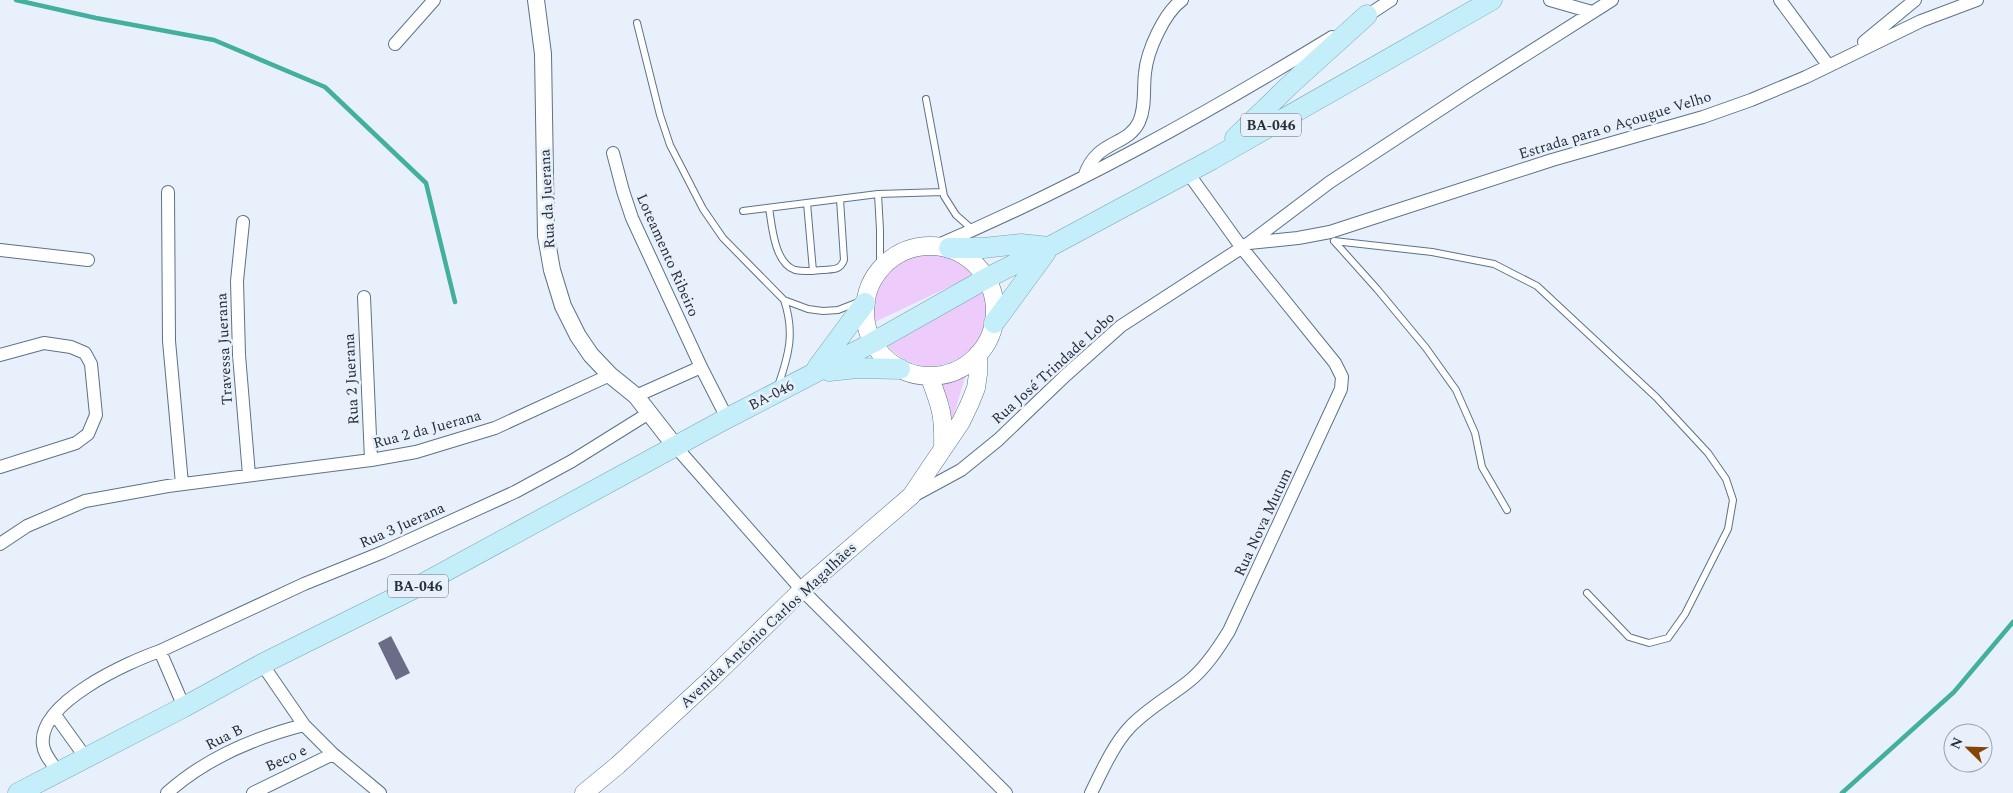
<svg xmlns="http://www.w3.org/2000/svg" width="2013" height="793" font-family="Spectral,serif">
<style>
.green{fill:#edccfc}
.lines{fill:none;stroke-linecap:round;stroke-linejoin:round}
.stream{stroke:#43af9d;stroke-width:4.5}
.building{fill:#6b6c87}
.service-casing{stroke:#5d7287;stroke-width:8}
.minor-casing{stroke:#5d7287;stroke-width:14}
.tertiary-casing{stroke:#5d7287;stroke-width:18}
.secondary-casing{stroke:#5d7287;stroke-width:19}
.primary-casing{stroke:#73a5b4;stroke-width:21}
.service{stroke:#fff;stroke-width:6}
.minor{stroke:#fff;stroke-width:12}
.tertiary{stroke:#fff;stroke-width:16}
.secondary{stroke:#fff;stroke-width:18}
.primary{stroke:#c4effa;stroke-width:20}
.labels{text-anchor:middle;stroke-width:5;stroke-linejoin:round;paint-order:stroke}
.shield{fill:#e8f1fb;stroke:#606972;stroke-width:1}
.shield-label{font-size:14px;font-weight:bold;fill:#262f38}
.street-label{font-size:15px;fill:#262f38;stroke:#e8f1fb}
</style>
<rect width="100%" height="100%" fill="#e8f1fb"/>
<path class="green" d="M929,254c18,2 32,7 45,21l-99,47c-5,-38 16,-64 54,-68z
M983,292c20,59 -55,101 -95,54z
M966,374l-14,47 -3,-18 -9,-19z"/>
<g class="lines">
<path class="stream" d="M16,0l80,18 118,22 111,47 101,96 29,119
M1842,793l112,-101 59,-70"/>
</g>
<path class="building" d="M391,636l19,37 -14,7 -18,-37z"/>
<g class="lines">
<g class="service-casing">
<path id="service" d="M637,23l23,92 10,30 33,64 20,29 61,62 24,9 15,2 15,-1 18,-7
M926,99l18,97 12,19 17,15
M878,194l2,36v39
M807,203l6,68
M769,208c3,17 5,55 26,62 9,2 18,1 27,0 10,-1 18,1 22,-10l-4,-61
M743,211l135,-17 65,-2
M1334,241l98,11 62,12 43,22 119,111 52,56 18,26 7,21 -5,29 -43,85 -17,24 -19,5 -20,-6 -42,-44
M1334,241l43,48 49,59 30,42 19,43 7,34 25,43
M778,386c11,-31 17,-54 6,-86"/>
</g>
<g class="minor-casing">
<path id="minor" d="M1550,0l42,12
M1780,0l48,65
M1362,19l29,-19
M1864,42l51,-42
M395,44l39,-44
M613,153l10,38 9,27 69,149
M1084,177c12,-38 43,-30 55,-55 7,-15 4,-33 6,-49 2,-22 19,-60 37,-73
M168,192l1,149 13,143
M243,222l-6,59 2,74 10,120
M1249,243l49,-5 32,-6 222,-72 151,-43 48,-17 55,-23 115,-56 56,-21
M936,246c137,-58 268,-131 396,-209
M0,250l88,10
M364,297l7,163
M0,355l44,-12 27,4 14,6 6,11 5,51 -8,19 -12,9 -76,24
M636,396l65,-29 26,51
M675,446l127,144 204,203
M913,496l48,-26 37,-30 68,-65 55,-49 128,-83 81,-61 140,-92 142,-90
M0,544l27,-18 58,-25 83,-15 203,-26 45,-8 79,-24 115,-53
M160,651l24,56
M262,664l42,61 29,29 47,39
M55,715l31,43
M58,772c-5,-8 -14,-17 -15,-27 -6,-42 85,-83 117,-94l144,-67 79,-32 132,-60 57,-31 77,-48
M167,793c39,-35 86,-55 137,-68
M253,793l80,-39
M1091,793c11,-22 22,-48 39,-66 17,-18 39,-30 58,-45 17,-13 30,-33 41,-51l112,-242 1,-12 -7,-14 -93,-115 -54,-75"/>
</g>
<g class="tertiary-casing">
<path id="tertiary" d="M536,0l7,54 3,182 6,34 11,36 15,30 13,19 19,20 26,21 39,50"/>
</g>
<g class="secondary-casing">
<path id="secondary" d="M865 311a65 65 0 1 1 130 0a65 65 0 1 1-130 0Z
M929,376c12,30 15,40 14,72
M584,793l34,-28 94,-87 90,-88 109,-94 50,-74 9,-19 6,-15 2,-14v-20"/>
</g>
<g class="primary-casing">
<path id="primary" d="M1235,138l58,-56 74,-67
M949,248h34l38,-4 28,3
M994,323l52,-71
M817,368l48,-65
M829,371l28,-3 43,1
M18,793l166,-86 78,-43 151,-75 307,-167 152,-79 115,-65 62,-31 162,-87 281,-160"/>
</g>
<use href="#service" class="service"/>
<use href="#minor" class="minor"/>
<use href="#tertiary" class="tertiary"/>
<use href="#secondary" class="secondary"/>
<use href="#primary" class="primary"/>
</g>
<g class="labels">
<g class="shield">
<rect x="1241" y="113.5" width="60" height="23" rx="4"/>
<rect x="388" y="574.5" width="60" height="23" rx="4"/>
</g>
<g class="shield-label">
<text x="1271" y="130">BA-046</text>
<text x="418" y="591">BA-046</text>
</g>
<g class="street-label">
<text transform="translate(1615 125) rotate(-17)" y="5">Estrada para o Açougue Velho</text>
<text transform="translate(547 199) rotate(-93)" y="5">Rua da Juerana</text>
<text transform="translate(668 255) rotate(66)" y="5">Loteamento Ribeiro</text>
<text transform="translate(224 349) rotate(-93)" y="5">Travessa Juerana</text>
<text transform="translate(1053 368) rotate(-42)" y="5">Rua José Trindade Lobo</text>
<text transform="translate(351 379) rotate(-93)" y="5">Rua 2 Juerana</text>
<text transform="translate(771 395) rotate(-27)" y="5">BA-046</text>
<text transform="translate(427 429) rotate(-15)" y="5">Rua 2 da Juerana</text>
<text transform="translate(1263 522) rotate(-65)" y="5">Rua Nova Mutum</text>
<text transform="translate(402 525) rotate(-24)" y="5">Rua 3 Juerana</text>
<text transform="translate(768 625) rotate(-43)" y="5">Avenida Antônio Carlos Magalhães</text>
<text transform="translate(224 737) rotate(-27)" y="5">Rua B</text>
<text transform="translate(286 758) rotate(-25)" y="5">Beco e</text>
</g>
</g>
<g transform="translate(1968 748) rotate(293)"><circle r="24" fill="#e8f1fb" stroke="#9aa3ad"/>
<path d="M0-4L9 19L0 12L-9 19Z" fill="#844507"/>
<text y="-8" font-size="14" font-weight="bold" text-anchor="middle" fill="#262f38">N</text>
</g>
</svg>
